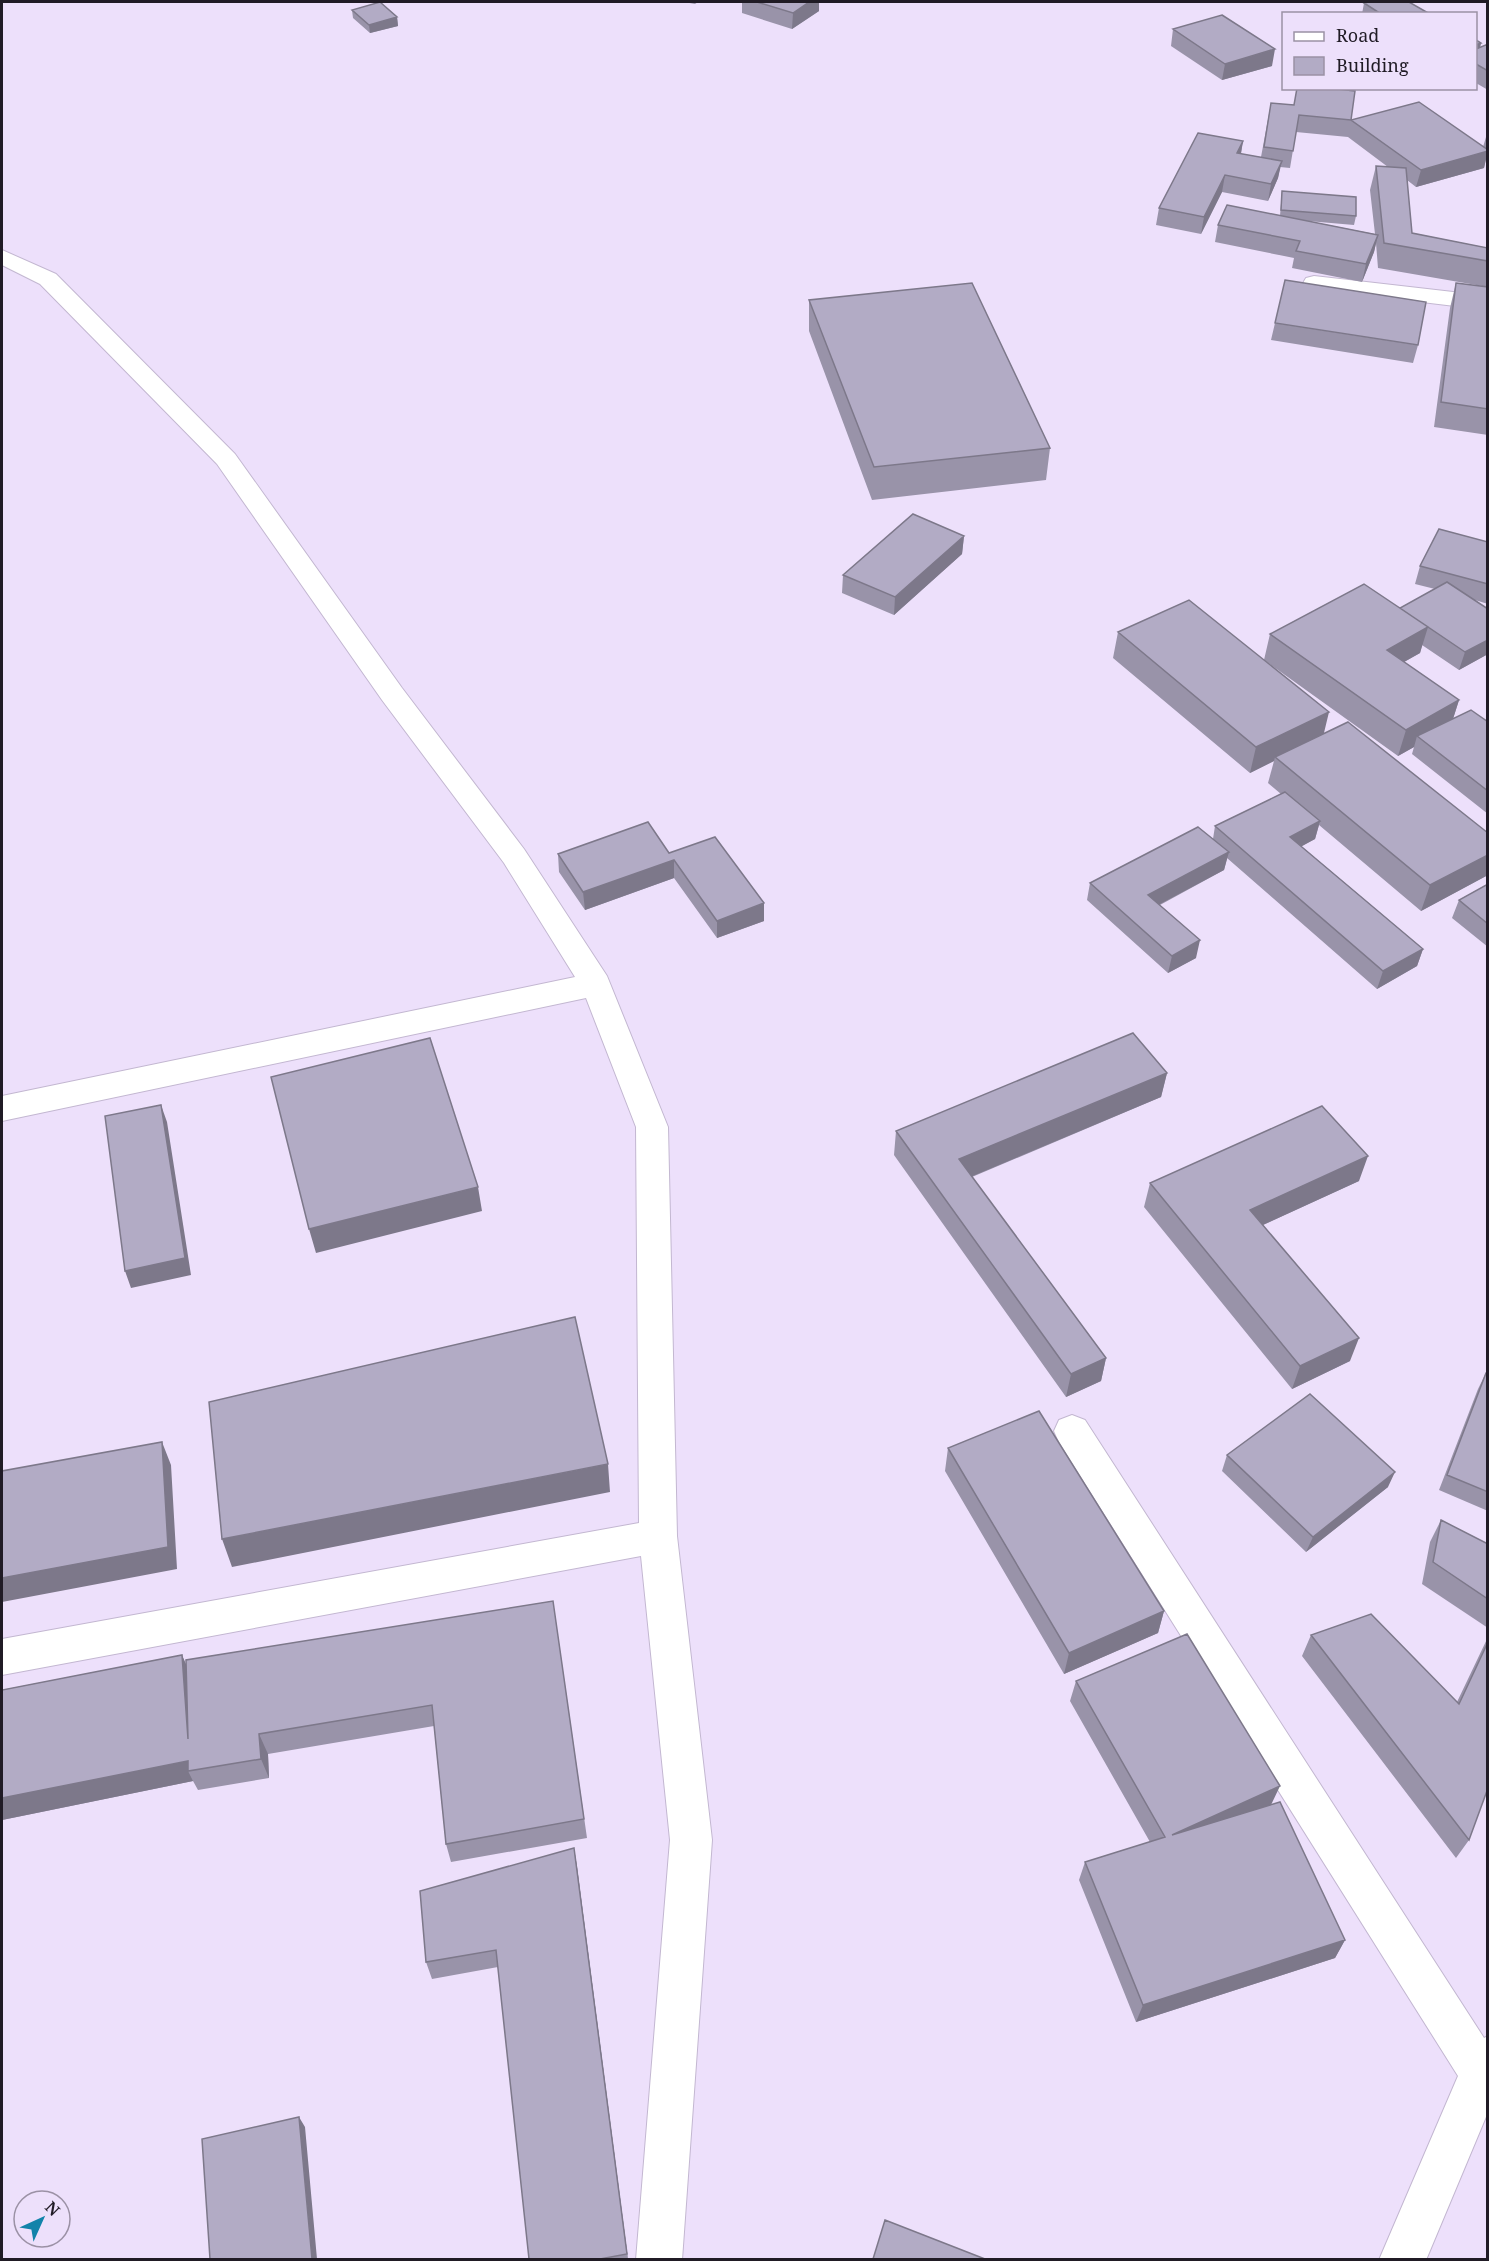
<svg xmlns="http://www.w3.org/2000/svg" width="1489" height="2261" font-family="'Noto Serif',serif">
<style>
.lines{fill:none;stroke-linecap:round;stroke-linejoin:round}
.minor-casing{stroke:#c3b7d1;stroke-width:2}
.minor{fill:#fff;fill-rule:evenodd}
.wall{fill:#9993a9}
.shaded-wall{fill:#7d788a}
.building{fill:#b2abc5;stroke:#7d788a;stroke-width:1.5}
</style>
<rect width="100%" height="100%" fill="#ede0fb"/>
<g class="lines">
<g class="minor-casing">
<path id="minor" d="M2,250l54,24 179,180 167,234 122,161 83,127 61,151 9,409 35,304 -30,420h-46l34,-420 -29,-284 -639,119v-36l637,-116 -3,-396 -50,-129 -584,123v-25l573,-119 -71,-114 -122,-163 -165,-236 -177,-180 -38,-19z
M1314,276l174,20v14l-182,-22 -3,-5 3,-5z
M1072,1415l13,5 399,618 4,-2v76l-62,148h-47l79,-184 -399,-634 -5,-11 5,-11z"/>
</g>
<use href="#minor" class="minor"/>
</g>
<path class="wall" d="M684,2h14l-3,2z
M742,2h77v9l-27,18 -50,-16z
M1364,3l66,11h-68z
M352,10l45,7 1,9 -28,7 -17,-15z
M1173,29l99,37 -50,14 -51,-34z
M1476,40l5,3 -1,4 8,-3v46l-12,-7z
M1271,103l23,2 57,15 132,27 3,-10h2v22l-2,-1 -2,10 -68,19 -9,-7 5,53 76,15v39l-110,-19 -2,-25 -2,9 -12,30 -70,-14 2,-10 -79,-16 3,-17 62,-9 2,-25 74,25 -2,9 -46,-4 67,13 -5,-44 6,-24 12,1 -40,-30 -52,-5 -6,36 -10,-1 -2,11 -10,23 -46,-9 -21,42 -45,-9 3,-17 84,-67 -2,13 20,3z
M1456,283l32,4v148l-54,-8 16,-119z
M809,300l241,148 -4,32 -174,20 -63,-169z
M1275,323l143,22 -5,18 -142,-23z
M964,536l-2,18 -68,61 -52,-22 1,-18z
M1488,542v62l-13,-4 13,9v45l-29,16 -37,-25 -2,8 -16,9 55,38 -6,19 35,3v92l-76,-60 2,-7 -16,9 -134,-96 6,-26 130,-26 35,-19 -20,-5 5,-18z
M1118,632l205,102 165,99v42l-67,36 -102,-86 -4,14 -14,7 122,103 -6,17 -40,23 -150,-131 -3,12 -64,35 36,53 -28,15 -81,-73 3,-17 123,-44 2,-13 66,-32 -13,-11 6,-22 -24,12 -137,-115z
M669,853l95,68 -47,17 -43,-60 -89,32 -26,-38 -1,-18z
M1488,884v63l-36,-29 7,-18z
M1167,1073l-6,24 -189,80 134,181 -5,23 -35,16 -172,-242 2,-24z
M1359,1181l-96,44 87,136 -58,28 -148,-182 6,-24z
M1486,1373h2v138l-49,-21 39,-101z
M948,1448l216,163 -6,22 -94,41 -119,-203z
M1227,1455l161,32 -82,65 -84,-81z
M1441,1520l47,24v84l-66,-44 8,-42z
M553,1601l34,237 -136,24 -5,-18 -12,-118 -166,28 1,24 -71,12 -5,-9 -191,39v-130l180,-35 4,10z
M1311,1635l146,67 31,-65v151l-19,52 -13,18 -154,-202z
M1076,1681l195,124 74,135 -10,18 -199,64 -57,-142 6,-18 65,-20 -80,-141z
M574,1848l3,19 51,392h-99l-31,-292 -66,12 -6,-17z"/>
<path class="shaded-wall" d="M809,2h10v9l-27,18 1,-16z
M397,17l1,9 -28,7 -1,-8z
M1481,43l-4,17h-1v-15z
M1275,49l-3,17 -50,14 3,-16z
M1243,141l-3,17 -3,-5z
M1488,151l-4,17 -68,19 5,-17z
M1282,161l-4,17 -10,23 3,-17z
M1225,175l-3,17 -21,42 3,-17z
M1378,235l-4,17 -12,30 4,-18z
M964,536l-2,18 -68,61 1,-18z
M1428,627l-8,26 -41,23 8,-26z
M1488,640v14l-29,16 6,-18z
M1459,700l-8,25 -34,11 -3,11 -16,9 8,-26z
M1329,712l-6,25 -48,20 -1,4 -24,12 6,-26z
M1320,821l-5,18 -29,16 4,-18z
M1229,852l-5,18 -79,42 3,-17z
M1488,855v20l-67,36 9,-26z
M674,860v18l-89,32 -2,-18z
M764,903v18l-47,17v-17z
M1200,940l-4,18 -28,15 4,-17z
M1423,949l-6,17 -40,23 6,-18z
M1167,1073l-6,24 -205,86 3,-24z
M161,1105l6,17 24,153 -60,13 -6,-17z
M1368,1156l-9,25 -116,53 7,-24z
M478,1187l4,24 -166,42 -7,-24z
M1359,1338l-9,23 -58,28 8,-23z
M1106,1358l-5,23 -35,16 5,-23z
M162,1442l9,23 6,104 -175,33v-24z
M608,1464l2,28 -378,75 -10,-28z
M1395,1472l-7,15 -82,65 7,-15z
M1164,1611l-6,22 -94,41 5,-21z
M182,1655l9,21 -3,63z
M259,1734l9,20 1,24 -8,-19z
M188,1761v10l5,10 -191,39v-22z
M1280,1786l-9,19 -99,30z
M574,1848l3,19 51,392 -1,-5z
M1345,1940l-10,18 -199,64 7,-17z
M299,2117l6,10 12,132h-5z"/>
<path class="building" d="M380,2l17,15 -28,8 -17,-15z
M757,2h52l-16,11z
M1369,2h40l21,12h-49l-17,-11z
M1222,15l53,34 -50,15 -52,-35z
M1476,40l5,3 -5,2z
M1488,44v27l-12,-7v-15z
M1297,88h31l27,3 -4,29 -52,-5 -6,36 -29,-4 7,-44 23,2z
M1419,102l69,48v1l-67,19 -70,-50z
M1198,133l45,8 -6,12 45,8 -11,23 -46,-9 -21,42 -45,-9z
M1376,166l30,2 6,65 76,15v13l-104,-18z
M1282,191l74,6v19l-75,-6z
M1227,205l151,30 -12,29 -70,-13 4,-10 -82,-16z
M1285,280l141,22 -8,43 -143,-22z
M972,283l78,165 -176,19 -65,-167z
M1456,283l32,4v122l-47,-7z
M913,514l51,22 -69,61 -52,-22z
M1439,529l49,13v42l-68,-18z
M1447,582l41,27v31l-23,12 -65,-44z
M1364,584l64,43 -41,23 72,50 -53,30 -136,-96z
M1189,600l140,112 -73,35 -138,-115z
M1471,710l17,12v69l-71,-55z
M1348,722l140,111v22l-58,30 -155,-128z
M1285,792l35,29 -30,16 133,112 -40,22 -168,-145z
M648,822l21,31 46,-16 49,66 -47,18 -43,-61 -91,32 -25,-38z
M1198,827l31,25 -81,43 52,45 -28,16 -82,-73z
M1488,884v40l-29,-24z
M1133,1033l34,40 -208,86 147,199 -35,16 -175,-243z
M430,1038l48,149 -169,42 -38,-152z
M161,1105l24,153 -60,13 -20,-155z
M1322,1106l46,50 -118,54 109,128 -59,28 -150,-183z
M575,1317l33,147 -386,75 -13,-137z
M1486,1373h2v119l-41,-17z
M1310,1394l85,78 -82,65 -86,-82z
M1039,1411l125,200 -95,42 -121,-205z
M162,1442l6,105 -166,31v-107z
M1441,1520l47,24v55l-55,-37z
M553,1601l31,218 -138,25 -14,-139 -173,29 2,25 -73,12v-10l-186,37v-108l180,-35 6,84 -2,-79z
M1371,1614l88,90 29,-62v146l-19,52 -158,-205z
M1187,1634l93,152 -108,49 108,-33 65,138 -202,65 -58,-143 80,-25 -89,-156z
M574,1848l53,406 -27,5h-71l-33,-309 -70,12 -6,-71z
M299,2117l13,142h-102l-8,-120z
M885,2220l100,39h-112z"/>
<rect width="1489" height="2261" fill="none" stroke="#201b25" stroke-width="6"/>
<rect x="1282" y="12" width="195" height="78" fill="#ede0fb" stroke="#9b91a5" stroke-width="1.5"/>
<rect x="1294" y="32" width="30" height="9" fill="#ffffff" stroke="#9b91a5" stroke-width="1.5"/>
<text x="1336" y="42" font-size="18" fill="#201b25">Road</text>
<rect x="1294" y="57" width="30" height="18" fill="#b2abc5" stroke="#9b91a5" stroke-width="1.5"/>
<text x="1336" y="72" font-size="18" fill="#201b25">Building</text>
<g transform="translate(42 2219) rotate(45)"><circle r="28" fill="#ede0fb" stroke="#9b91a5" stroke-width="1.5"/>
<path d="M0-4.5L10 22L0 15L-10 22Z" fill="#1283aa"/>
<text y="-9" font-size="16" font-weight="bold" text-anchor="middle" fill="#201b25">N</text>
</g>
</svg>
